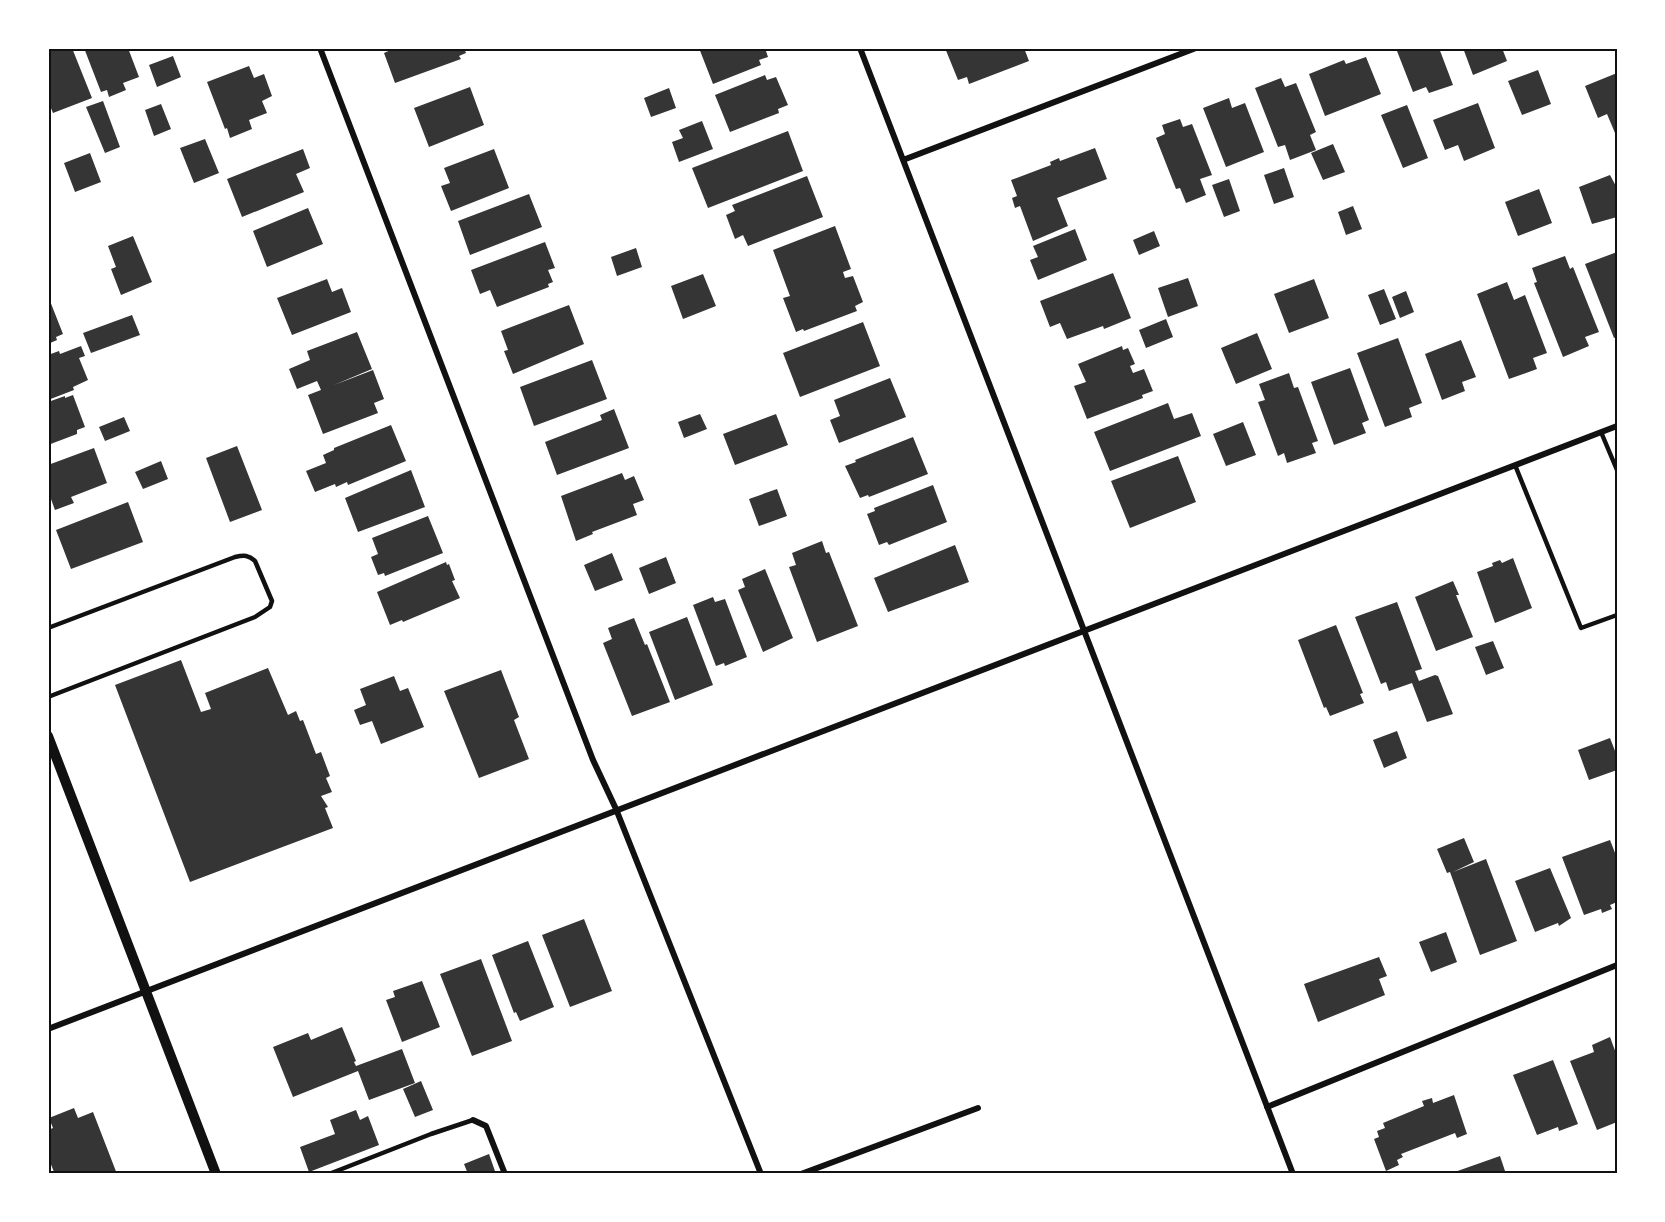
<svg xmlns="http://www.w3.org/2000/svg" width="1665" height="1222" font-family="'Space Grotesk',sans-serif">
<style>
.building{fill:#353535}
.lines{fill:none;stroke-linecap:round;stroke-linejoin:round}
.service{stroke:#111;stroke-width:4.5}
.minor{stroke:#111;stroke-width:6}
.tertiary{stroke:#111;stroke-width:10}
.neatline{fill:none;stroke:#111;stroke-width:2}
</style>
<rect width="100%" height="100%" fill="#fff"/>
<path class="building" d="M48,48h24l20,50 -39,15 -5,-12z
M84,48h44l11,29 -16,6 3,7 -17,7 -2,-7 -6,2z
M395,48h69l2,5 -7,3 2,3 -66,24 -11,-30z
M699,48h66l3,9 -9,3 2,5 -48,19z
M945,48h79l5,13 -60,23 -2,-7 -9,3z
M1404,48h35l14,37 -24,8 -3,-6 -13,5 -16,-41z
M1463,48h39l5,13 -34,14z
M173,56l8,21 -24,10 -8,-22z
M1366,57l15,37 -56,22 -16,-42 35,-14 2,4z
M249,66l5,12 10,-4 8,22 -10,5 5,12 -18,7 3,9 -22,9 -3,-10 -2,1 -18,-47z
M1538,70l13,34 -29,11 -14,-34z
M1617,73v59l-2,1 -8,-19 -9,4 -13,-32z
M765,75l2,5 9,-3 12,28 -10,4 1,4 -49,19 -15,-37z
M1281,78l4,9 11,-4 20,49 -6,3 6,15 -26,10 -5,-15 -7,2 -23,-59z
M470,87l14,38 -55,22 -15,-39z
M669,88l7,20 -25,9 -7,-19z
M1229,98l3,10 13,-5 19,49 -38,15 -23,-59z
M103,101l17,46 -15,6 -19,-46z
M1478,103l17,45 -31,13 -6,-16 -13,5 -12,-30z
M161,104l10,25 -17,7 -9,-26z
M1407,105l21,53 -25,10 -22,-53z
M1180,119l3,8 9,-3 20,51 -12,4 6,16 -20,8 -6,-15 -4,1 -20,-51 9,-4 -3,-9z
M702,121l11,28 -34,13 -7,-20 11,-4 -4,-8z
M788,131l15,40 -95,37 -16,-40z
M205,139l14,34 -25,10 -14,-35z
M1333,144l12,28 -22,8 -12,-27z
M1095,148l12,31 -50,19 11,28 -35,15 -13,-35 -5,2 -3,-10 5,-2 -6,-16 40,-15 -1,-3 9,-4 1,3z
M303,149l7,19 -14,6 8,18 -62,25 -15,-38z
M494,149l15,39 -58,23 -10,-25 9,-3 -6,-15z
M90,153l11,29 -26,10 -11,-29z
M1284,168l10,29 -20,7 -10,-29z
M1610,175l7,13v29l-25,7 -13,-37z
M807,176l16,41 -75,29 -5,-11 -8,4 -9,-24 9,-4 -3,-6z
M1229,179l11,32 -16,6 -12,-32z
M1539,189l13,34 -34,13 -13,-34z
M529,194l13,33 -72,28 -12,-34z
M1353,206l9,23 -16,6 -8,-23z
M308,208l15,36 -56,23 -14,-36z
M835,226l16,43 -8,3 2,6 8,-2 10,26 -8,4 2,5 -53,20 -1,-2 -7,3 -13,-34 7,-2 -17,-46z
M1075,229l12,31 -49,20 -8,-20 8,-3 -5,-11z
M1154,231l6,15 -21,9 -6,-15z
M133,236l19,46 -31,13 -10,-26 5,-2 -8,-21z
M545,242l10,26 -7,2 5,12 -5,2 1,3 -52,20 -7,-17 -10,4 -9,-24z
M636,248l6,19 -25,9 -6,-19z
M1617,252v85l-3,1 -29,-74z
M1565,256l5,13 3,-2 26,65 -14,5 4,9 -26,11 -29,-74 3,-1 -5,-14z
M1113,273l18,45 -27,11 -1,-3 -36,13 -7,-16 -10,4 -10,-26z
M703,274l13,32 -33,13 -12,-33z
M1188,278l10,28 -30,11 -10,-29z
M327,279l5,13 10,-4 9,24 -59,23 -15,-37z
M1314,279l15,39 -40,15 -15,-39z
M1507,282l7,18 11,-5 22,58 -14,5 4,11 -28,10 -32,-85z
M1384,289l12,30 -16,6 -12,-30z
M1406,291l8,21 -14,6 -8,-21z
M50,301l13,33 -7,3 1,3 -9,4v-42z
M569,305l15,39 -71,30 -9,-23 4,-1 -7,-19z
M132,315l8,20 -49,18 -8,-20z
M1166,319l7,18 -27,11 -7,-18z
M863,322l17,44 -80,31 -17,-44z
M357,332l15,37 -38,16 39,-15 11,29 -10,4 4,10 -55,21 -15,-39 13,-5 -4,-9 -20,8 -8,-20 21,-9 -3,-9z
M1257,333l15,36 -36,15 -15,-36z
M1398,338l24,65 -13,5 3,9 -27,10 -28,-74z
M1461,340l15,37 -14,5 3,9 -23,9 -17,-46z
M81,346l4,10 -6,2 9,22 -15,7 1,3 -26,10v-45l11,-4 1,3z
M1122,346l1,4 5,-2 7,16 -5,2 3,7 11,-4 9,22 -11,4 1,3 -56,21 -13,-33 12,-4 -8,-18z
M592,360l15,39 -73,27 -14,-39z
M1350,368l19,52 -7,3 4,10 -32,12 -23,-63z
M1289,373l5,15 4,-1 20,54 -6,2 4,10 -29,10 -3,-10 -6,3 -20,-54 7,-2 -6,-16z
M890,378l16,39 -67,26 -9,-23 10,-4 -6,-16z
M73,395l12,32 -8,3v4l-29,11v-43l17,-6v2z
M1168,403l6,16 18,-6 9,23 -91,35 -16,-39z
M614,409l15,39 -72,27 -12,-33 57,-22 -2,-5z
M700,414l7,15 -23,9 -6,-16z
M776,414l12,31 -53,20 -12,-31z
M124,417l6,14 -25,10 -6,-14z
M1243,422l13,33 -30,11 -13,-32z
M391,425l15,36 -58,24 -1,-3 -11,5 -1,-3 -20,8 -9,-21 20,-8 -3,-8 11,-5v-2z
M913,437l15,37 -59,23 -1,-2 -8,3 -15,-32 11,-4 -1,-2z
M237,446l25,64 -32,12 -24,-64z
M94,448l13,35 -36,14 3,6 -19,7 -7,-19v-26z
M1178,456l18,46 -66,26 -19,-47z
M161,461l7,18 -25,10 -8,-17z
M411,470l14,37 -67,25 -13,-34z
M622,473l3,7 9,-4 10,24 -11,4 4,11 -45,17 1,2 -17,7 -15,-45z
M933,485l14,37 -58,23 -2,-3 -8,3 -12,-31 8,-3 -1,-3z
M777,489l10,27 -28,10 -10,-27z
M128,502l15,40 -72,27 -15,-39z
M428,516l15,37 -58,23 -1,-3 -6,2 -7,-18 7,-3 -6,-16z
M822,541l4,12 3,-1 29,74 -41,16 -28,-75 7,-2 -4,-12z
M955,545l14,37 -81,30 -14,-34z
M612,553l11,27 -28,11 -11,-26z
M666,557l10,26 -27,11 -10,-26z
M1513,558l19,50 -37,15 -18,-51 16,-6 -1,-3 8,-3 2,3z
M446,562l1,3 2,-1 6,16 -3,1 8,17 -57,24 -1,-2 -12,5 -13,-33z
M765,569l28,69 -30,14 -25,-62 7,-3 -3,-8z
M1453,581l6,14h-3l17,42 -37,14 -21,-54z
M713,597l2,5 10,-3 22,58 -22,9 -1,-3 -8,3 -23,-61z
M1397,602l25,67 -7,2 4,10 16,-6 3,1 15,38 -26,8 -15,-39 -23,8 -3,-9 -5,2 -26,-67z
M687,617l26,68 -38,15 -26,-68z
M634,618l11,27 2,-1 23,58 -38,14 -29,-73 9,-4 -4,-11z
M1336,625l27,68 -3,1 4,9 -34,13 -4,-9 -2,1 -26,-68z
M1493,641l11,27 -18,7 -11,-28z
M181,660l20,52 10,-3 -6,-16 63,-25 20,47 8,-4 4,10 3,-1 13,34 5,-2 9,24 -4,2 6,14 -11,4 7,11 -3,1 8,20 -143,54 -75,-197z
M501,670l18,47 -5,3 15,39 -50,19 -35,-87z
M394,676l6,15 8,-3 16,39 -43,17 -9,-23 -12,4 -6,-15 12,-5 -6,-16z
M1397,731l10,27 -23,10 -11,-28z
M1610,738l7,18v14l-28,10 -11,-30z
M1464,838l10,24 -21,10 33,-13 31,82 -37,14 -30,-83 -3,1 -10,-24z
M1610,840l7,18v44l-7,3 2,4 -10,4 -1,-4 -17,6 -22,-58z
M1550,868l21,50 -12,8 -1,-3 -23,9 -20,-51z
M584,919l28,72 -42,16 -28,-72z
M1446,932l11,30 -26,10 -12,-30z
M528,941l26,66 -34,14 -4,-9 -2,1 -22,-58z
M1379,957l8,19 -8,3 6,16 -67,27 -14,-38z
M481,959l31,82 -40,15 -32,-82z
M422,981l18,46 -38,15 -16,-42 9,-3 -2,-6z
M342,1027l14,34 -2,1 2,4 46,-17 13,34 -46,17 -11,-29 -65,26 -20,-50 35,-14 3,7z
M1610,1037l7,19v66l-20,8 -27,-69 24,-9 -2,-7z
M1553,1060l25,64 -19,7 -1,-4 -21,8 -24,-60z
M421,1081l12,29 -18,7 -12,-28z
M1454,1095l13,39 -10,4 -2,-5 -54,21 2,3 -6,3 2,5 -13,6 -12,-32 5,-2 -2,-6 8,-3 -2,-5 41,-17 -2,-5 10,-3 1,5z
M74,1108l4,10 15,-6 24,62h-67l4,-2 -6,-15v-27l5,-2 -4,-10z
M356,1110l4,10 8,-4 11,29 -70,27 -9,-25 35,-13 -5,-14z
M489,1154l7,20h-28l-4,-10z
M1500,1156l6,18h-57z"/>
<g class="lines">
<path class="service" d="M1601,432l16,38
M1515,465l66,163 36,-13
M48,628l187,-71c9,-2 14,-2 20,4l17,40 -2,6 -15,10 -207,80
M329,1174l102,-40 42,-14"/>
<path class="minor" d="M320,48l273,712 23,49 145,365
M860,48l433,1126
M903,160l293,-112
M48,1029l1569,-603
M1267,1107l350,-142
M473,1120l13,6 19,48
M801,1174l177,-66"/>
<path class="tertiary" d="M48,736l168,438"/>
</g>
<rect width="1665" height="1222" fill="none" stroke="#ffffff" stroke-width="99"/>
<rect x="50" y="50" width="1566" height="1122" class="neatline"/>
</svg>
